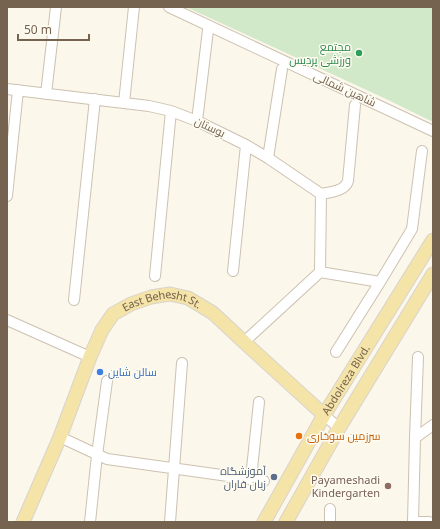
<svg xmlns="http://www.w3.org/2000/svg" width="440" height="529" font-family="'Noto Sans',Cairo,sans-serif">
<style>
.green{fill:#d1e9c9}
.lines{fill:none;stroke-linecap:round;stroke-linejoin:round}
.minor-casing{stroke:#cdc1b1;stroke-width:12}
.major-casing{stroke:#d8d3ce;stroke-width:15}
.minor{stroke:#fff;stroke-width:10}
.major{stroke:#f5e4a8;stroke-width:13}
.leisure-dot{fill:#2e9e5b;stroke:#fefbf1;stroke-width:1.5}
.shop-dot{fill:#3f7fe0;stroke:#fefbf1;stroke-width:1.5}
.food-dot{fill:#e8710a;stroke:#fefbf1;stroke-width:1.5}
.service-dot{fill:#5c6f8a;stroke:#fefbf1;stroke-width:1.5}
.education-dot{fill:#8d6e63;stroke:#fefbf1;stroke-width:1.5}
.labels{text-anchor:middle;stroke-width:3;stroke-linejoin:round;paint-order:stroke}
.leisure-label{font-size:11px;fill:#27864d;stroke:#fefbf1;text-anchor:end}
.street-label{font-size:11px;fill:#75624f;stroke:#fefbf1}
.shop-label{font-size:11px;fill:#366cbe;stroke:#fefbf1;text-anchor:start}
.food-label{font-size:11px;fill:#c56008;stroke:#fefbf1;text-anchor:start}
.service-label{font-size:11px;fill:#4e5e75;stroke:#fefbf1;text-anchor:end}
.education-label{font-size:11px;fill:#785e54;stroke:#fefbf1;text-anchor:end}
</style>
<rect width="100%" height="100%" fill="#fbf7eb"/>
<path class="green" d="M186,7h247v115l-49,-24z"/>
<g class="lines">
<g class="minor-casing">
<path id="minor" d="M169,7l264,124
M7,89l142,17 22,5 26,10 49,24 22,13 53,36 -1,78 -76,70
M46,94l10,-87
M124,103l10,-96
M197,121l11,-91
M268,158l14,-89
M321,194c10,-2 24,-3 27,-13l7,-76
M7,196l11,-106
M233,271l13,-126
M320,272l60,10
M155,276l16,-165
M74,300l21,-201
M7,320l83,37
M336,352l44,-70 32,-53 10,-78
M324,415l15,13
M60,437l47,22 157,22
M415,438l18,-13
M251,478l8,-76
M330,509v13
M90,522l7,-67 10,-74
M170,522l12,-159
M413,522l2,-84 3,-81
M413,522h16"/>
</g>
<g class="major-casing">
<g id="major">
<path id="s1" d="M23,522l37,-85 30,-80 12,-27 11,-16 18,-10 20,-7 19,-3 18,4 25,15 31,29 80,73"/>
<path id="s2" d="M264,522l60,-107 109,-175"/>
<path d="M286,522l53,-94 94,-154"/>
</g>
</g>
<use href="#minor" class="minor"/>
<use href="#major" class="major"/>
</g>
<circle class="leisure-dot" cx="359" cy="53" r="4"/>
<circle class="shop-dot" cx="100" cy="372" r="4"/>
<circle class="food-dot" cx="299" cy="436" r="4"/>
<circle class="service-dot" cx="274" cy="477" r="4"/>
<circle class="education-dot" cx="388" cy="486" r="4"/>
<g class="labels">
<g class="leisure-label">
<text x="351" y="51">مجتمع<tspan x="351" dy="13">ورزشی پردیس</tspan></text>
</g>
<g class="street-label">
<text transform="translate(345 89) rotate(25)" y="4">شاهین شمالی</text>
<text transform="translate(210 127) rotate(25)" y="4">بوستان</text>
<text dy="4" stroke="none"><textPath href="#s1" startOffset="280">East Behesht St.</textPath></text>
<text dy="4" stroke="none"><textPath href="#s2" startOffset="164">Abdolreza Blvd.</textPath></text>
</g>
<g class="shop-label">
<text x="108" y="376">سالن شاین</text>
</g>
<g class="food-label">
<text x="307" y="440">سرزمین سوخاری</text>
</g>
<g class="service-label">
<text x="266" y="475">آموزشگاه<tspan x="266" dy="13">زبان فاران</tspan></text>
</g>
<g class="education-label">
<text x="380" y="484">Payameshadi<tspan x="380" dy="13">Kindergarten</tspan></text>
</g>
</g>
<rect width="440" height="529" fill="none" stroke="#75624f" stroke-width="16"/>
<path d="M18 34v6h71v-6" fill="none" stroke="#75624f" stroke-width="2"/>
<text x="24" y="34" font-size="12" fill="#75624f" stroke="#fefbf1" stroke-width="3" paint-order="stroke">50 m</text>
</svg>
